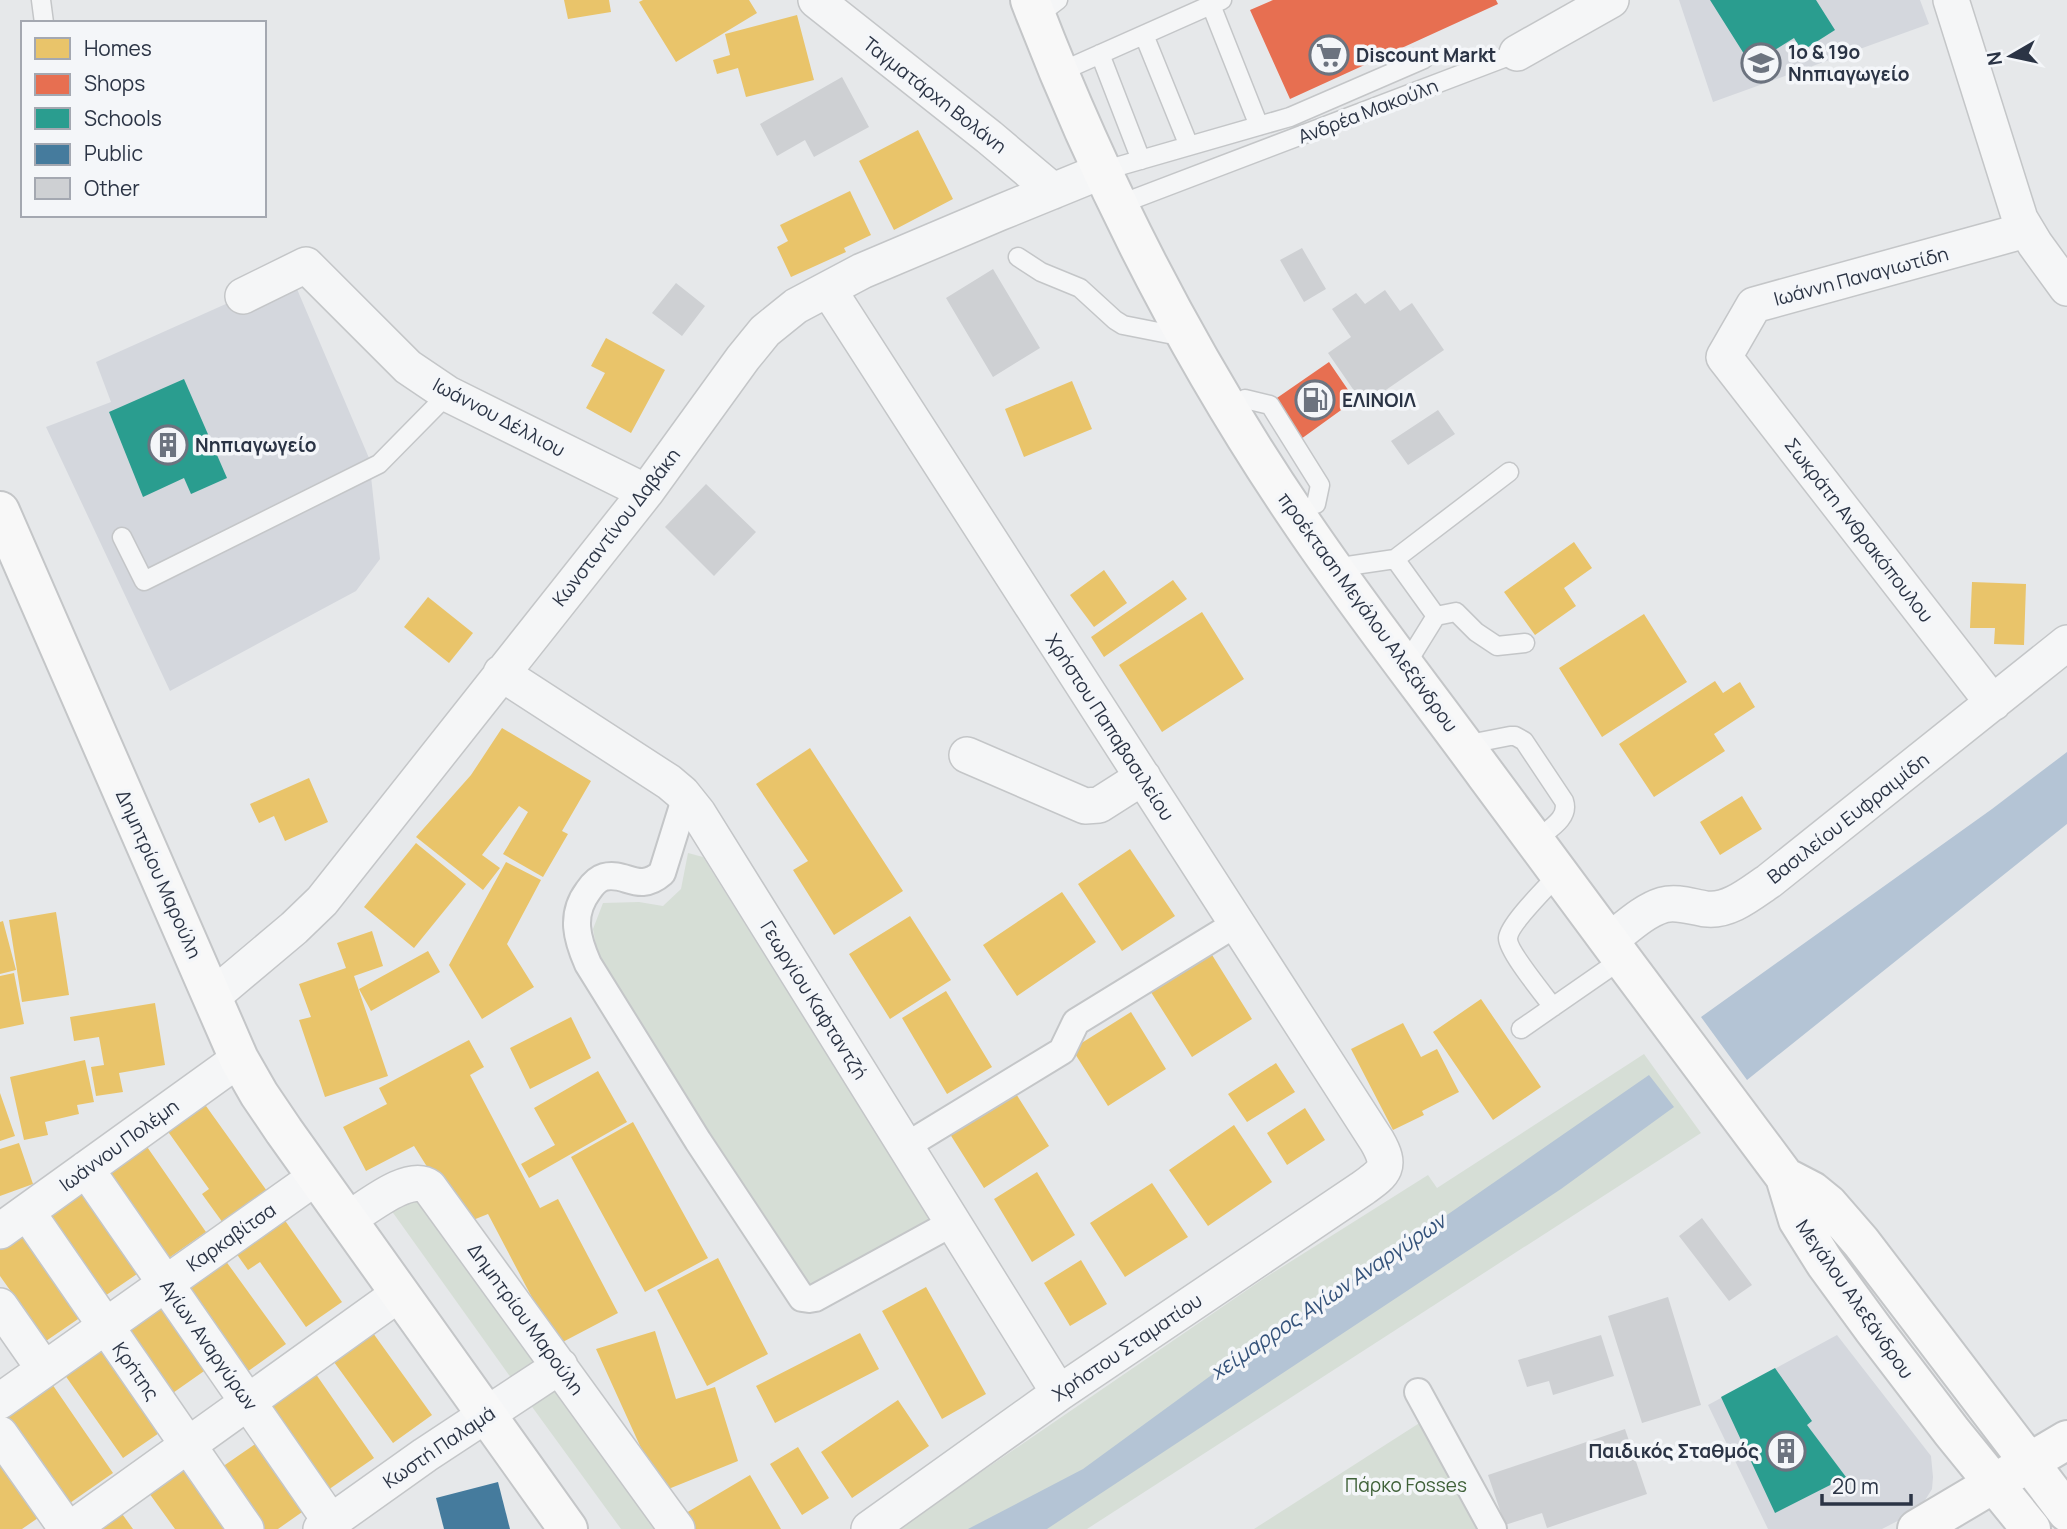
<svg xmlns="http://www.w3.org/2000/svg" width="2067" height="1529" font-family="Manrope,sans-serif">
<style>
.built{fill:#d4d7dd}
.green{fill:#d6ded6}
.water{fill:#b4c4d5}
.homes{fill:#e9c46a}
.shops{fill:#e76f51}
.schools{fill:#2a9d8f}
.public{fill:#457b9d}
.building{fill:#ced0d3}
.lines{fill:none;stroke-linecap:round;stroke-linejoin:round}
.service-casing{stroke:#c4c6c8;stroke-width:21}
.pedestrian-casing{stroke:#c4c6c8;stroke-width:30}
.minor-casing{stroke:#c4c6c8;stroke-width:38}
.secondary-casing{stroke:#c4c6c8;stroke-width:42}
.service{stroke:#f5f6f7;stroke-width:18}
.pedestrian{stroke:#f5f6f7;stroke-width:26}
.minor{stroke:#f5f6f7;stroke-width:35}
.secondary{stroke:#f8f8f8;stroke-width:38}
.labels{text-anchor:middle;stroke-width:7;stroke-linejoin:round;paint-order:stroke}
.poi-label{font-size:19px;font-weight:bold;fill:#2b3445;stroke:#f4f6f9;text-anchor:start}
.street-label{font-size:19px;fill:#2b3445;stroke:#f4f6f9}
.park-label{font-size:19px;fill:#3f6138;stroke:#f4f6f9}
.water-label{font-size:21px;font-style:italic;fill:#34527a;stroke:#f4f6f9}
</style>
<rect width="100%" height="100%" fill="#e6e8ea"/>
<path class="built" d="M1679,0h241l9,24 -216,78z
M291,275l78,183 11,101 -24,32 -186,100 -124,-264 65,-25 -15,-40z
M1837,1335l94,121 2,21 -1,12 -13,21 -37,19h-114l-60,-124z"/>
<path class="green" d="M688,853l15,4 229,365 -125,68 -208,-328 -6,-33 10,-26 36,-1 24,4 18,-17z
M1644,1054l57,79 -614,396h-189l365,-250 165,-104 9,13z
M419,1197l118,163 -23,22 -123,-172z
M561,1391l99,138h-39l-91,-125 16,-11z
M1421,1422l60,107h-227z"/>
<path class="water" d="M2067,752v72l-320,256 -46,-63 291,-208z
M1649,1075l25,32 -113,82 -514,340h-79l115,-60 156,-114 179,-120z"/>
<path class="homes" d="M564,0h45l2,12 -43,7z
M643,0h106l8,13 -81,49 -37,-60z
M797,15l17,65 -68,17 -8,-29 -21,6 -4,-14 17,-5 -5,-21z
M918,130l35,69 -59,31 -35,-69z
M850,191l21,44 -27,13 2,4 -55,25 -14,-30 11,-6 -8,-16z
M606,338l59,32 -34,63 -45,-25 19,-35 -14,-7z
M1072,381l20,48 -68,28 -19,-48z
M1574,542l18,26 -28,20 12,18 -41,29 -31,-43z
M1104,570l23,33 -33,24 -24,-32z
M1173,580l14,19 -83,58 -13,-20z
M1972,582l54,2 -2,61 -30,-1 1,-16h-25z
M428,597l45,36 -24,30 -45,-36z
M1202,612l42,67 -82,53 -43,-67z
M1644,614l43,68 -85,55 -43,-69z
M1715,681l8,12 17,-11 15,25 -41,27 11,17 -71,46 -35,-53z
M502,728l89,53 -29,50 6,3 -25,43 -40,-23 25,-42 -9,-6 -37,49 18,13 -17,22 -67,-53 55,-62z
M810,748l93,143 -69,44 -41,-65 15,-9 -52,-77z
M309,778l19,44 -43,19 -11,-25 -15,7 -9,-19z
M1742,796l20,33 -42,26 -20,-33z
M416,843l50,41 -52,64 -50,-41z
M1130,849l45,67 -53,35 -44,-67z
M506,862l35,18 -34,64 27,43 -52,32 -33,-54z
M1062,892l34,50 -79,54 -34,-51z
M56,912l13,83 -47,7 -13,-82z
M910,916l41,64 -61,39 -41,-65z
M3,921l13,49 -16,4v-52z
M372,931l11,35 -29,10 34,100 -63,21 -26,-77 12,-3 -12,-33 47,-16 -9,-25z
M1209,950l43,69 -60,38 -43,-68z
M428,951l12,21 -69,39 -12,-22z
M14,973l10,51 -24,5v-53z
M946,991l46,76 -45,27 -45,-76z
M1481,999l60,88 -48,33 -60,-88z
M155,1003l10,62 -46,8 4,19 -27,4 -5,-29 13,-2 -5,-28 -25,4 -4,-24z
M1131,1012l35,57 -58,37 -36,-57z
M571,1017l20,41 -61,31 -20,-41z
M1403,1023l18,34 16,-8 22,43 -37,19 2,4 -31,15 -42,-81z
M469,1040l15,27 -14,8 70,133 18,-9 60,114 -61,32 -69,-131 -25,10 -49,-78 -48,25 -23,-44 44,-23 -8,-16z
M85,1060l9,42 -17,3 2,9 -34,8 3,13 -24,5 -14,-63z
M1276,1063l19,29 -48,30 -19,-28z
M598,1071l29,51 -98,56 -8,-14 34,-19 -21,-37z
M1013,1089l36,57 -65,42 -36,-57z
M0,1093l15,43 -15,5z
M201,1099l66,92 -44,32 -21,-29 7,-5 -45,-63z
M1305,1108l20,32 -38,25 -20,-32z
M633,1122l75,136 -63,34 -74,-135z
M1234,1125l38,57 -64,44 -39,-56z
M143,1141l63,91 -40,28 -63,-90z
M19,1143l14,41 -33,12v-47z
M1037,1172l38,63 -43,27 -38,-63z
M1152,1183l36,54 -63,40 -35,-54z
M78,1189l59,85 -35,24 -59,-85z
M279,1212l63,90 -36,25 -46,-65 -12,8 -17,-24z
M22,1231l59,86 -35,24 -46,-65v-30z
M220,1253l66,91 -39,28 -65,-92z
M718,1258l50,96 -61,32 -50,-96z
M1081,1260l26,44 -37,22 -26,-43z
M926,1287l60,107 -44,25 -60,-108z
M159,1301l48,68 -37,26 -48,-69z
M655,1331l21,68 39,-12 23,74 -77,31 -65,-143z
M373,1333l59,82 -39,28 -59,-81z
M860,1333l19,36 -104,54 -19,-37z
M99,1340l63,91 -39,27 -63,-90z
M311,1367l63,91 -46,32 -67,-88z
M50,1381l63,92 -46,32 -63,-92z
M898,1400l31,46 -77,52 -31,-46z
M258,1442l47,68 -27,19h-13l-43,-62z
M798,1447l31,51 -27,17 -32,-51z
M0,1462l38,56 -16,11h-22z
M184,1468l43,61h-52l-26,-36z
M750,1475l31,54h-86l-9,-16z
M120,1511l13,18h-39z"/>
<path class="shops" d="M1273,0h223l2,4 -208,95 -40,-89z
M1329,362l26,38 -54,39 -27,-39z"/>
<path class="schools" d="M1710,0h106l19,30 -33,21 -8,-13 -43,27z
M184,379l43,99 -36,16 -7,-16 -41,19 -34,-85z
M1775,1368l37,53 -5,4 39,52 -71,36 -54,-116z"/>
<path class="public" d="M498,1482l12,47h-66l-8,-31z"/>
<path class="building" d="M842,77l27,50 -55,30 -9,-17 -28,16 -17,-32z
M1302,248l24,41 -22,13 -24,-42z
M993,269l47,79 -47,29 -47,-79z
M676,283l29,23 -23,30 -30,-23z
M1385,290l15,21 12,-8 32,47 -80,55 -36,-52 23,-16 -19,-28 24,-16 9,11z
M1438,410l17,24 -47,31 -17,-24z
M706,484l50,48 -42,44 -49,-49z
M1702,1218l50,67 -23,16 -50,-65z
M1668,1297l33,108 -59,18 -34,-107z
M1601,1335l13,41 -61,19 -4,-14 -22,6 -9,-27z
M1625,1429l22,65 -100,34 -5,-15 -37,12 -17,-50z"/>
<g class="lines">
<g class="service-casing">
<path id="service" d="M41,0l3,23
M1211,5l48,121
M1037,16l21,-16
M1144,35l45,111
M1100,54l41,106
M1060,72l162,-72
M1102,171l188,-54 134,-58
M1118,205l399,-152
M1018,257l23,15 39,16 35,32 8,5 61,12
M1245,399l25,6 50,80 -4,19
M122,537l22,44 235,-117 69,-70
M1334,568l61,-9
M1436,616l-41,-57 114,-87
M1405,666l31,-50 20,-4 20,20 21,14 28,-3
M1464,745l46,-9h5l9,5 40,60c6,18 -17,29 -29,40
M1553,1007c-9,-12 -46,-57 -45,-69 1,-14 40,-52 51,-64
M1521,1029l101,-70"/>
</g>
<g class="pedestrian-casing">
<path id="pedestrian" d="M686,796l-24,77c-24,21 -36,-2 -58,4 -7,2 -12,8 -16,14 -18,24 -11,48 0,73l110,177 104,157 7,1 6,-1 137,-75
M906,1146l156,-95 14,-29 161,-99
M1418,1392l75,137"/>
</g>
<g class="minor-casing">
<path id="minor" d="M816,0l173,137 64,54
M1951,0l69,219 15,25 32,44
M1517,53l94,-53
M828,289l549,852c15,26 8,31 -14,47l-304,205 -190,136
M243,296l63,-31 102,102 40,27 198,98
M501,673l168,109 13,11 16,20 361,580
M1993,703l-269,-346 30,-52 272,-75
M967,755l118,51 14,-1 44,-28
M1609,941c16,-12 34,-30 54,-36 14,-4 29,2 43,4 23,3 45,-16 63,-28l298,-238
M212,997l82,-69 28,-27 324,-409 97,-134 22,-27 31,-25 66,-35 137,-58 103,-42
M86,1169l245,353
M27,1212l219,317
M347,1220c19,-11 62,-48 82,-33l248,342
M0,1231l239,-172
M0,1306l44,63
M0,1401l316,-224
M0,1434l67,95
M71,1529l329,-236
M321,1529l104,-74 135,-89"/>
</g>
<g class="secondary-casing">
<path id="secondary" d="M1030,0c70,183 159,357 269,519 59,88 125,171 187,256 99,134 199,269 299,402l13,43 27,43 49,67 78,102 79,97
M0,511l239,548 20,35 25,37 284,398
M1785,1177l27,14 16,13 33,38 206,270
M1917,1529l150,-89"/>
</g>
<use href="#service" class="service"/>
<use href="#pedestrian" class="pedestrian"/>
<use href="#minor" class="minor"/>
<use href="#secondary" class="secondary"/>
</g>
<defs>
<g id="supermarket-ring" transform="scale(2.0125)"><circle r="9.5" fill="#f4f6f9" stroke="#6c737f" stroke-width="1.5"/><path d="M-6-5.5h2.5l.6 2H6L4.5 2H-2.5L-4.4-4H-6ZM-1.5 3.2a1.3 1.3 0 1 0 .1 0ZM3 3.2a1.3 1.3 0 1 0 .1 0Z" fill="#6c737f"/></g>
<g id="school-ring" transform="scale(2.0125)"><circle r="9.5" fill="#f4f6f9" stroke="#6c737f" stroke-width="1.5"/><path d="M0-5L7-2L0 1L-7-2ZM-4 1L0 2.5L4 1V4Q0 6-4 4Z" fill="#6c737f"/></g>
<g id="fuel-ring" transform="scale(2.0125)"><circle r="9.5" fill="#f4f6f9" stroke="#6c737f" stroke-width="1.5"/><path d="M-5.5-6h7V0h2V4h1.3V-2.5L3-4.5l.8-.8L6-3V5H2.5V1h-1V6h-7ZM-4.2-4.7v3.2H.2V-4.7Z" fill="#6c737f"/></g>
<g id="building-ring" transform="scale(2.0125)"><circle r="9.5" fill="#f4f6f9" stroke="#6c737f" stroke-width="1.5"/><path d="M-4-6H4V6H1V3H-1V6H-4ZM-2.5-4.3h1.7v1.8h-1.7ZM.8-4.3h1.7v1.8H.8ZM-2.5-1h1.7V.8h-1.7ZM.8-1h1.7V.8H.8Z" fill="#6c737f"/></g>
</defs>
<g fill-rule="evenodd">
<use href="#supermarket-ring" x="1329" y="55"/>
<use href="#school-ring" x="1761" y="63"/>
<use href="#fuel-ring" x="1315" y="400"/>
<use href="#building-ring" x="168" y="445"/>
<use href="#building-ring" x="1786" y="1451"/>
</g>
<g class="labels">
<g class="poi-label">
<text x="1788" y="59">1ο &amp; 19ο<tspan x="1788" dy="22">Νηπιαγωγείο</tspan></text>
<text x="1356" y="62">Discount Markt</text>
<text x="1342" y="407">ΕΛΙΝΟΙΛ</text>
<text x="195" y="452">Νηπιαγωγείο</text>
<text x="1759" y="1458" text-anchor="end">Παιδικός Σταθμός</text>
</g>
<g class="street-label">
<text transform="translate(935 95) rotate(38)" y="7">Ταγματάρχη Βολάνη</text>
<text transform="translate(1368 111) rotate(-21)" y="7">Ανδρέα Μακούλη</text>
<text transform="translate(1861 276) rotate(-15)" y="7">Ιωάννη Παναγιωτίδη</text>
<text transform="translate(499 417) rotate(28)" y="7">Ιωάννου Δέλλιου</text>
<text transform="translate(616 527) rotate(-52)" y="7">Κωνσταντίνου Δαβάκη</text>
<text transform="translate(1859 530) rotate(52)" y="7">Σωκράτη Ανθρακόπουλου</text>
<text transform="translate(1368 612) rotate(54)" y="7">προέκταση Μεγάλου Αλεξάνδρου</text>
<text transform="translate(1110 727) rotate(57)" y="7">Χρήστου Παπαβασιλείου</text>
<text transform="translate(1848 818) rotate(-38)" y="7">Βασιλείου Ευφραιμίδη</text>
<text transform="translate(159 874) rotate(66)" y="7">Δημητρίου Μαρούλη</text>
<text transform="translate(814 1000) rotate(58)" y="7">Γεωργίου Καφταντζή</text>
<text transform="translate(119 1145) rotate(-36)" y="7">Ιωάννου Πολέμη</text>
<text transform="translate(231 1237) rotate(-35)" y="7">Καρκαβίτσα</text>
<text transform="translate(1855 1299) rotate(55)" y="7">Μεγάλου Αλεξάνδρου</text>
<text transform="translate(526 1319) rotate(54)" y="7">Δημητρίου Μαρούλη</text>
<text transform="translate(209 1345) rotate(55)" y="7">Αγίων Αναργύρων</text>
<text transform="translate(1127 1347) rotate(-34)" y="7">Χρήστου Σταματίου</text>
<text transform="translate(136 1371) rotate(55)" y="7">Κρήτης</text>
<text transform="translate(439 1447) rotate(-34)" y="7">Κωστή Παλαμά</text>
</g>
<g class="park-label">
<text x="1406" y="1492">Πάρκο Fosses</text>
</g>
<g class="water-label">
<text transform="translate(1328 1297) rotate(-34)" y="7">χείμαρρος Αγίων Αναργύρων</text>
</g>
</g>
<rect x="21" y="21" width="245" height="196" fill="#f4f6f9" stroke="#a4a8b1" stroke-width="2"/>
<rect x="35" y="38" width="35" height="21" fill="#e9c46a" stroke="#a4a8b1" stroke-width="2"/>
<text x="84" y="56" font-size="21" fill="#2b3445">Homes</text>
<rect x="35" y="74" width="35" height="21" fill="#e76f51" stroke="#a4a8b1" stroke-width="2"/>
<text x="84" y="91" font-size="21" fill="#2b3445">Shops</text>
<rect x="35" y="108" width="35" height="21" fill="#2a9d8f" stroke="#a4a8b1" stroke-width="2"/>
<text x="84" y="126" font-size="21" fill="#2b3445">Schools</text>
<rect x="35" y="144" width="35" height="21" fill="#457b9d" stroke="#a4a8b1" stroke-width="2"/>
<text x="84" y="161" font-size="21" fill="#2b3445">Public</text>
<rect x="35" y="178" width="35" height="21" fill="#ced0d3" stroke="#a4a8b1" stroke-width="2"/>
<text x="84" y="196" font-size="21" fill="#2b3445">Other</text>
<g transform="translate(2011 56) rotate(261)" stroke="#f4f6f9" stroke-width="5" paint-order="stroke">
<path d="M0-5L12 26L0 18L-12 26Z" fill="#2b3445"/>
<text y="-10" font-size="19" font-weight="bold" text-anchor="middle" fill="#2b3445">N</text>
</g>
<path d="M1822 1494v10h89v-10" fill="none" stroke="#2b3445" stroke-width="3.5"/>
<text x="1832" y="1494" font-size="21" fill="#2b3445" stroke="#f4f6f9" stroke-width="5" paint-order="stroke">20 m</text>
</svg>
